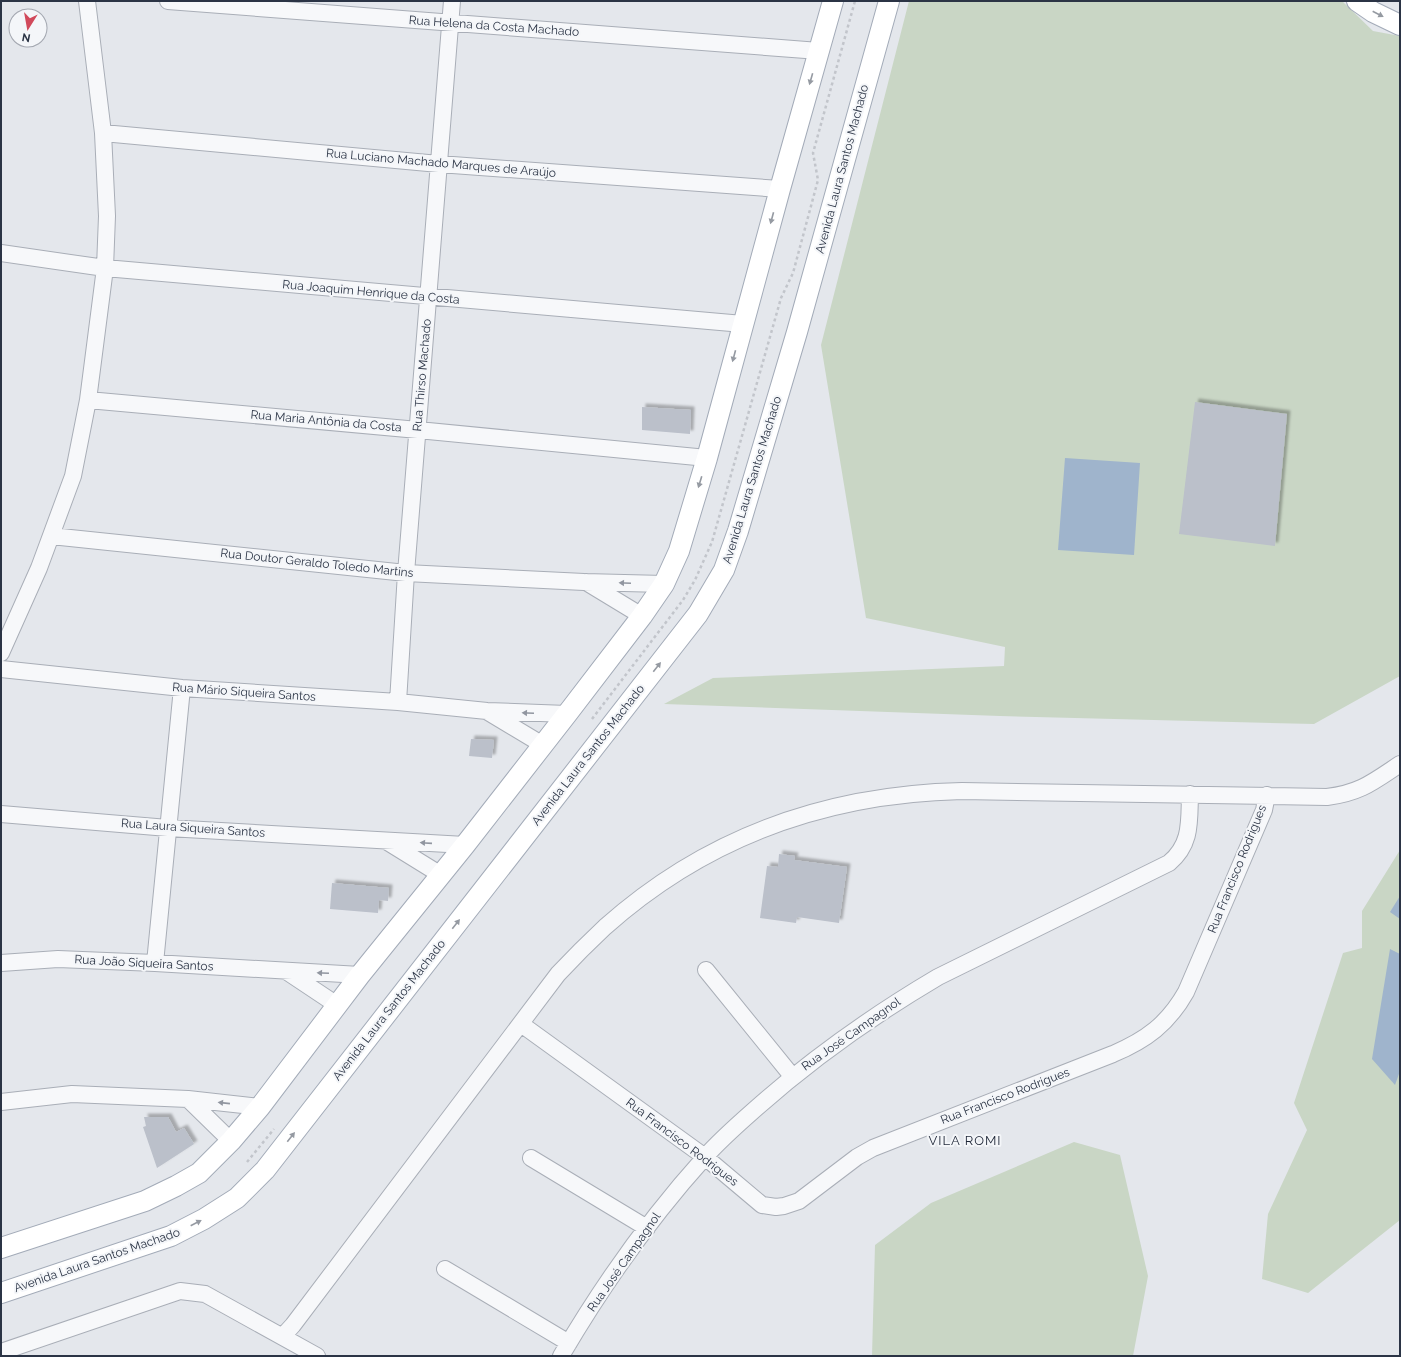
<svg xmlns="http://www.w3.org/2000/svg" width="1401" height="1357" font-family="Raleway,sans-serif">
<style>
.green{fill:#c9d6c5}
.water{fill:#9fb4cc}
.building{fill:#bbc0ca;filter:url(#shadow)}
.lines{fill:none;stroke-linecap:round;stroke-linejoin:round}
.minor-casing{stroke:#a9aeb7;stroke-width:18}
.major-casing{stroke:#a3abb8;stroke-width:22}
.path{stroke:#c2c5cb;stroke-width:2.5;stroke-dasharray:3 3;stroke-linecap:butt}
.minor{stroke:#f7f8fa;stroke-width:16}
.major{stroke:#fff;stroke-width:20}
.oneway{fill:#959aa2}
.oneway2{fill:#9196a0}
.labels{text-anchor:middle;stroke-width:4;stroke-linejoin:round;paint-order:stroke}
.street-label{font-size:12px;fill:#2b3445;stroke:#f4f6f9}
.neighbourhood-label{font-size:13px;letter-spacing:1px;fill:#1d2536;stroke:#f4f6f9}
</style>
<defs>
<filter id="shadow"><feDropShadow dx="3.5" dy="-3.5" stdDeviation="1" flood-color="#0004"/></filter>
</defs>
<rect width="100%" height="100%" fill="#e4e7ec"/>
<path class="green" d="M909,1h433l31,30 27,5v640l-86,48 -314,-8 -336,-12 49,-26 291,-12 1,-19 -139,-29 -45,-273z
M1400,850v370l-92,73 -46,-14 6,-65 39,-84 -13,-27 49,-150 19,-5v-37z
M1074,1142l46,13 28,121 -15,80h-261l3,-111 56,-42z"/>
<path class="water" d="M1065,458l75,5 -6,92 -76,-5z
M1400,896v23l-10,-7z
M1390,949l10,5v117l-5,14 -23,-26z"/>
<path class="building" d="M1195,402l92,12 -12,132 -96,-12z
M642,407l49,3 -1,24 -48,-4z
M471,739l23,1 -2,18 -23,-2z
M779,854l16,2 -1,4 53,7 -8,56 -42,-6 -1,6 -36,-5 7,-52 11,1z
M332,883l57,5 -1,13 -9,-1 -1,13 -48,-4z
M144,1117h24l8,15 8,-4 10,16 -37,24 -14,-41 3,-1z"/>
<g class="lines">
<g class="minor-casing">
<path id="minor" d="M168,1l651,50
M103,133l336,31 341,25
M1,253l104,15 638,56
M88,400l330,30 289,28
M51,536l355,37 178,9 80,2
M586,582l56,34
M1,653l38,-85 34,-92 15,-76 17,-132 2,-52 -4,-83 -16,-132
M1,669l181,19 216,14 89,9 80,3
M398,702l8,-129 46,-572
M488,712l55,33
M1,814l167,14 297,17
M386,841l55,34
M1,963l57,-4 97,4 205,12
M155,963l27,-275
M706,970l86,106
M286,971l51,34
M521,1024l184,133 57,48 14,2 8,-1 15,-5 58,-44 16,-9 240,-94c33,-14 55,-30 73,-62l78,-182 3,-15
M188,1099l43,42
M1,1102l71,-8 116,5 72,8
M531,1158l116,70
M445,1269l124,74
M283,1336l10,-11 265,-351c15,-16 31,-32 47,-47 102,-91 222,-133 357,-136l365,6c33,-4 46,-15 73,-33
M1,1352l179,-61 25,3 112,62
M561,1356c41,-70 89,-138 144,-199 14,-16 31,-31 48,-46 57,-51 119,-95 185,-134l231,-114c23,-19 20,-42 21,-69"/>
</g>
<g class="major-casing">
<path id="major" d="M1357,1l16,11 27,13
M1,1248l144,-47 31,-15 23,-13 32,-32 29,-34 100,-132 105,-130 102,-131 75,-98 22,-32 15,-33 28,-93 73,-269 53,-188
M1,1293l170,-57 33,-17 33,-21 28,-28 433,-556 26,-44 14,-39 59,-199 92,-331"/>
</g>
<path class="path" d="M592,719l91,-119 12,-20 17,-38 69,-244 12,-25 25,-93 -5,-27 42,-152
M247,1162l27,-33"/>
<use href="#minor" class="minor"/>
<use href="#major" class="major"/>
</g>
<defs><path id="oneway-solid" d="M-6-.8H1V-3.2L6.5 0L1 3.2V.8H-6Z"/></defs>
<g class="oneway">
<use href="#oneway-solid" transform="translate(1378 14) rotate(27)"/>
<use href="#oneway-solid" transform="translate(811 79) rotate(106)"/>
<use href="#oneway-solid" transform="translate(772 218) rotate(105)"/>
<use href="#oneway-solid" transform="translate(734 356) rotate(105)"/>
<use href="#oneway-solid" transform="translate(700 482) rotate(107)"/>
<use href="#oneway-solid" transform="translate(657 667) rotate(-52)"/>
<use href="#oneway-solid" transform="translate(456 924) rotate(-52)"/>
<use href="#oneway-solid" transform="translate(291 1137) rotate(-52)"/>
<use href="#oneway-solid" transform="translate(196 1223) rotate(-27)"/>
</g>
<g class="oneway2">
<use href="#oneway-solid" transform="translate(625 583) rotate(-178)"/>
<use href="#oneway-solid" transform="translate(528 713) rotate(-178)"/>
<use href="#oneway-solid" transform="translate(426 843) rotate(-176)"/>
<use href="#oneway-solid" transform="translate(323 973) rotate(-177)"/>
<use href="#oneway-solid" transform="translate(224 1103) rotate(-174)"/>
</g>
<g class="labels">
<g class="street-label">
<text transform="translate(494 26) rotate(4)" y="4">Rua Helena da Costa Machado</text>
<text transform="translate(441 163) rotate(5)" y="4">Rua Luciano Machado Marques de Araújo</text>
<text transform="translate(842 169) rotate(-75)" y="4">Avenida Laura Santos Machado</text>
<text transform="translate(371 292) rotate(5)" y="4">Rua Joaquim Henrique da Costa</text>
<text transform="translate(422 375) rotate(-85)" y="4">Rua Thirso Machado</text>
<text transform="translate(326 421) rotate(5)" y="4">Rua Maria Antônia da Costa</text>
<text transform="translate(752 480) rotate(-73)" y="4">Avenida Laura Santos Machado</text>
<text transform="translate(317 563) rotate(6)" y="4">Rua Doutor Geraldo Toledo Martins</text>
<text transform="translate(244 692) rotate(4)" y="4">Rua Mário Siqueira Santos</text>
<text transform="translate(588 755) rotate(-52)" y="4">Avenida Laura Santos Machado</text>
<text transform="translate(193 828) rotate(4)" y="4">Rua Laura Siqueira Santos</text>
<text transform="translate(1237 869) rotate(-68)" y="4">Rua Francisco Rodrigues</text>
<text transform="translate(144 963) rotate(3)" y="4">Rua João Siqueira Santos</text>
<text transform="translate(389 1010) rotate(-52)" y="4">Avenida Laura Santos Machado</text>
<text transform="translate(851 1034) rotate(-35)" y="4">Rua José Campagnol</text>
<text transform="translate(1005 1096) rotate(-21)" y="4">Rua Francisco Rodrigues</text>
<text transform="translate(682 1142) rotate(37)" y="4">Rua Francisco Rodrigues</text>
<text transform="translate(97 1260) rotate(-19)" y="4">Avenida Laura Santos Machado</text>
<text transform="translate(624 1262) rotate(-55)" y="4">Rua José Campagnol</text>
</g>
<g class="neighbourhood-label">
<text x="965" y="1145">VILA ROMI</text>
</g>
</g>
<rect width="1401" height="1357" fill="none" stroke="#2b3445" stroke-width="4"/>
<g transform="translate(28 28) rotate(191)"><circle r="19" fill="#f4f6f9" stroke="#a4a8b1"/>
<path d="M0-3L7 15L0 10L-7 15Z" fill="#d1495b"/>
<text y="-6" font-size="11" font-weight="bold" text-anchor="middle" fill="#2b3445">N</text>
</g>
</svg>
